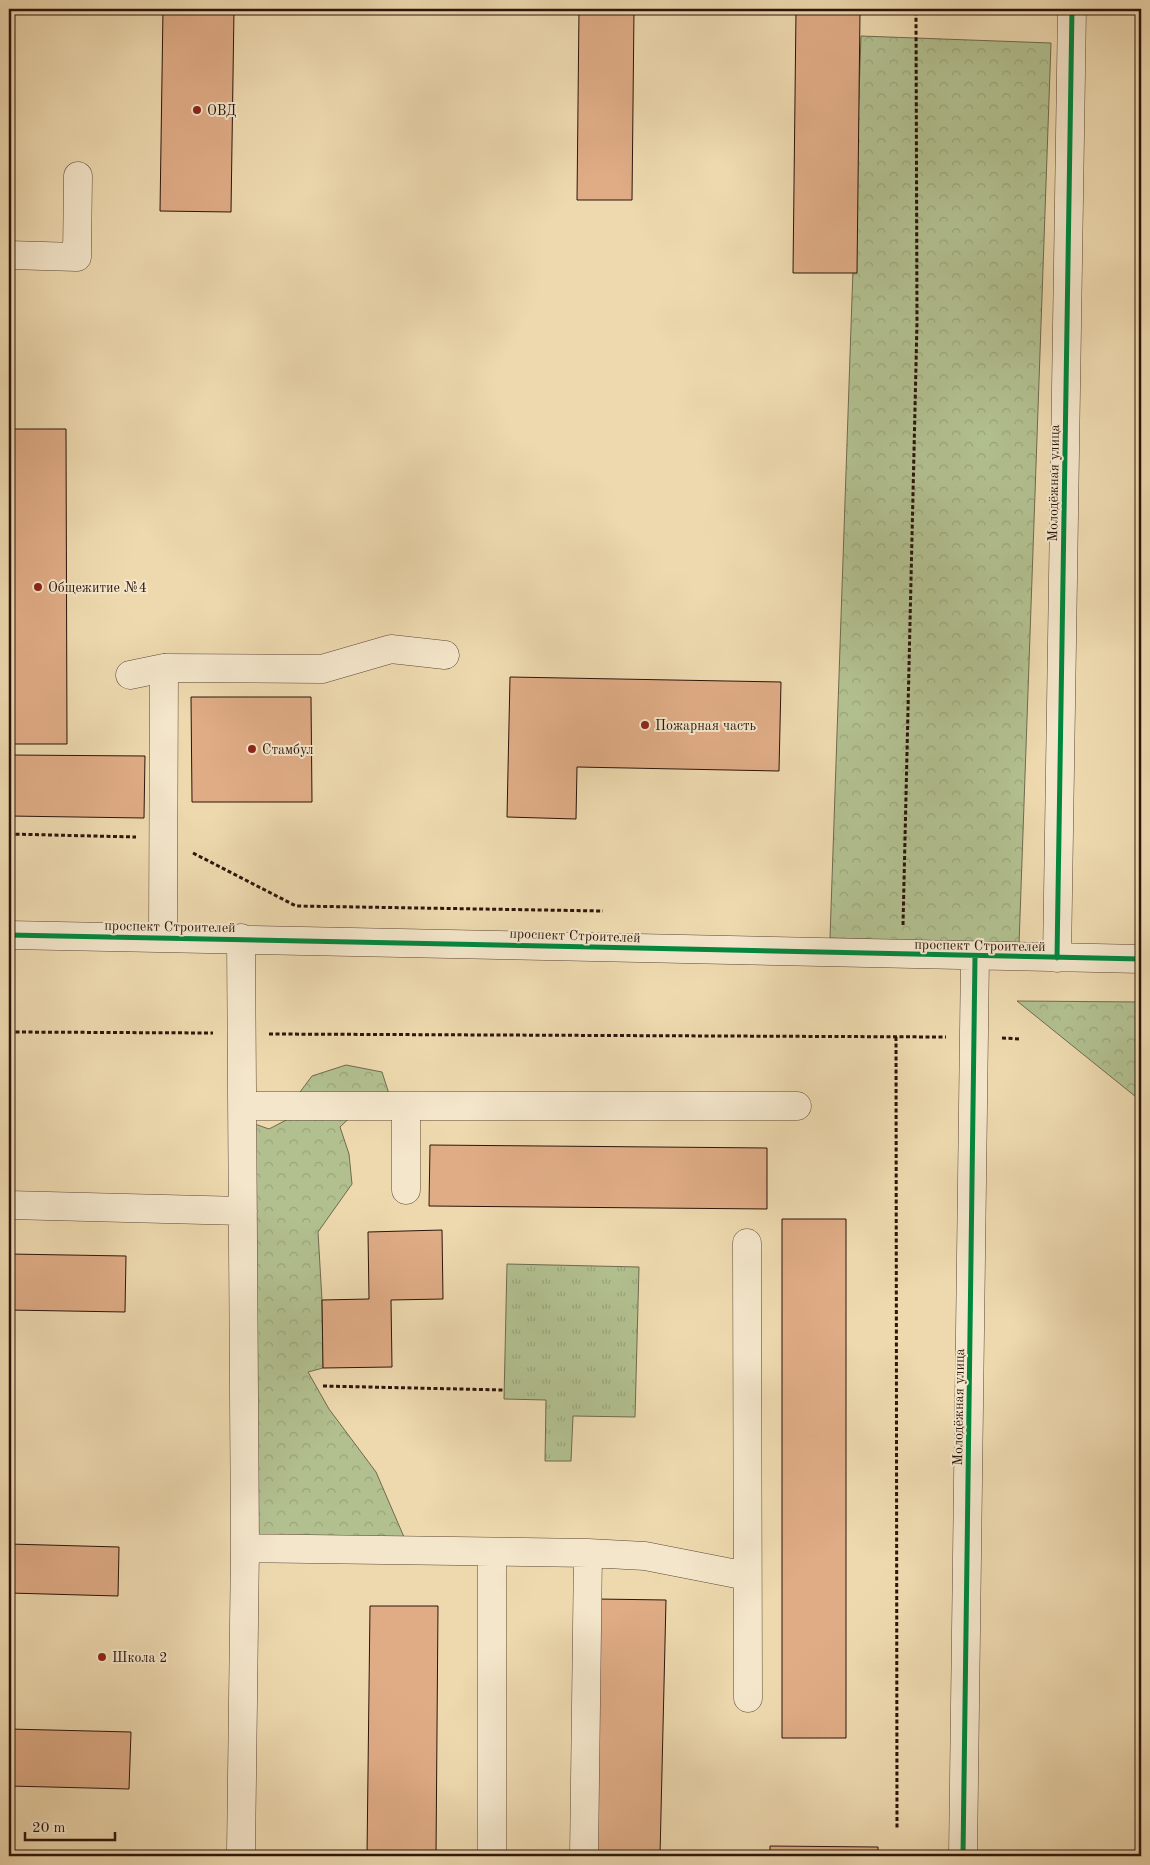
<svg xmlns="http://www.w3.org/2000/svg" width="1150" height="1865" font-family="'Old Standard TT',serif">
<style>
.forest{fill:url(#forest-crowns);stroke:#6f6a4e}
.park{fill:url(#park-tufts);stroke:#6f6a4e}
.building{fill:#dfac86;stroke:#2c150b}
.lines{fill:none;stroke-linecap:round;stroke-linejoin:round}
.minor-casing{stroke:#5c4634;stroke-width:29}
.path{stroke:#2c150b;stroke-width:3;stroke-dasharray:4 2.5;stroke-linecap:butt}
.minor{stroke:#f4e6cb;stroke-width:28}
.cycleway-casing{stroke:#f4e6cb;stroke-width:8}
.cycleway{stroke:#00873e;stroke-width:5}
.poi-dot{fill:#8f2418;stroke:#f4e6cb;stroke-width:2}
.labels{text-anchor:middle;stroke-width:4;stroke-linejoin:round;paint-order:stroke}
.poi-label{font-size:14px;fill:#2c150b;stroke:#f4e6cb;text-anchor:start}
.street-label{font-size:14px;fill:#2c150b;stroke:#f4e6cb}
</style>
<defs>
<pattern id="forest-crowns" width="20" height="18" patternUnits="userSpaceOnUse" patternTransform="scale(1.25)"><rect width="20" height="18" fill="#b2c090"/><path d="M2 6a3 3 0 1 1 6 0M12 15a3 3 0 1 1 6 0" fill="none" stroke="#99a47b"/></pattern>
<pattern id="park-tufts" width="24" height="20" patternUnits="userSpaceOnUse" patternTransform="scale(1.25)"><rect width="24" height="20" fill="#b2c090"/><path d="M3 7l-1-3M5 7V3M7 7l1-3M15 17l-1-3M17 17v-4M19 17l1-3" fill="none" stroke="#99a47b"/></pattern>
</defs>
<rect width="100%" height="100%" fill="#eed9af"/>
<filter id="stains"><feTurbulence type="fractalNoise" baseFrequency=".004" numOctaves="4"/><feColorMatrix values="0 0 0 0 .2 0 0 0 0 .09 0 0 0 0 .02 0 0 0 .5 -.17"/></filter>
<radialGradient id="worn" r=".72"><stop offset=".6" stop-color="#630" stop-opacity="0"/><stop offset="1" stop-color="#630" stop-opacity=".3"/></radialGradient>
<path class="forest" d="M861,36l190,7 -32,902 -189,-7z
M1017,1001l124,1v99z
M346,1065l36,7 8,25 -28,9 -22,21 9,27 3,30 -34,48 4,68 1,68 -15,4 21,37 47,63 28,65 -150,-1 -2,-413 17,6 23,-12 2,-17 18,-24z"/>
<path class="park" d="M507,1264l132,3 -4,150 -62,-1 -2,45h-26l1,-61 -42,-1z"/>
<path class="building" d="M163,9h71l-3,203 -71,-1z
M579,9h55l-2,191h-55z
M796,10l64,1 -3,262h-64z
M9,429h57l1,315h-58z
M510,677l271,5 -2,89 -202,-4 -1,52 -69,-2z
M191,697h120l1,105h-120z
M9,755l136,1 -1,62 -135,-2z
M430,1145l337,3v61l-338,-3z
M782,1219h64v519h-64z
M442,1230l1,69 -52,1 1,67 -69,1 -1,-68 47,-1 -1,-67z
M9,1254l117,2 -1,56 -116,-2z
M9,1544l110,3 -1,49 -109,-3z
M598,1599l68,1 -6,256h-68z
M370,1606h68l-2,250h-69z
M9,1729l122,3 -2,57 -120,-3z
M770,1846l108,1v9h-108z"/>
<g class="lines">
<g class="minor-casing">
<path id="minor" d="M9,255l68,2 1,-81
M130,675l34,-7
M9,935c377,5 755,18 1132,24
M163,937l1,-269 158,1 69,-20 54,6
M241,938l4,610 343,5 57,3 102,20
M1057,958l15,-949
M243,1106h554
M406,1106v84
M9,1205l234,6
M747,1243l1,455
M492,1552v304
M241,1853l4,-305
M584,1856l4,-303
M963,1856l12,-899"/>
</g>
<path class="path" d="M9,834l127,3
M193,853l103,53 307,5
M903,925l14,-603 -1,-307
M9,1032l204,1
M269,1034l677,3
M896,1037l1,793
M1002,1038l18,1
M323,1386l181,4"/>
<use href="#minor" class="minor"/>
<g class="cycleway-casing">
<path id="cycleway" d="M9,935c377,5 755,18 1132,24
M1057,958l15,-949
M963,1856l12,-899"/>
</g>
<use href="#cycleway" class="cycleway"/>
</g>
<g class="poi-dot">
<circle cx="197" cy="110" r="5"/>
<circle cx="38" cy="587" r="5"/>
<circle cx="645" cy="725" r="5"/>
<circle cx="252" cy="749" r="5"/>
<circle cx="102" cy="1657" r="5"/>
</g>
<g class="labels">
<g class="poi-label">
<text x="207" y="115">ОВД</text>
<text x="48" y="592">Общежитие №4</text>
<text x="655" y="730">Пожарная часть</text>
<text x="262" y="754">Стамбул</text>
<text x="112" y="1662">Школа 2</text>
</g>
<g class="street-label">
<text transform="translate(1053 483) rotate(-89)" y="5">Молодёжная улица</text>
<text transform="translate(170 926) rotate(1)" y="5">проспект Строителей</text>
<text transform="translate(575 935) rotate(2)" y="5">проспект Строителей</text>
<text transform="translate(980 945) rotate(1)" y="5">проспект Строителей</text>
<text transform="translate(958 1407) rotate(-89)" y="5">Молодёжная улица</text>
</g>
</g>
<rect width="1150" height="1865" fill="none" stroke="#eed9af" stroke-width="30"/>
<rect x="10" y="10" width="1130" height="1845" fill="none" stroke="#2c150b" stroke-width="2.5"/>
<rect x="15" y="15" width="1120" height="1835" fill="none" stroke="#2c150b"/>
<path d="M25 1832v8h90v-8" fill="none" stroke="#2c150b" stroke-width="2.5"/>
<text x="32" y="1832" font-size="15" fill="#2c150b" stroke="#f4e6cb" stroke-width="4" paint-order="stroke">20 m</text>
<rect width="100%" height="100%" filter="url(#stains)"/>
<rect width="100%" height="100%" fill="url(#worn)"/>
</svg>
